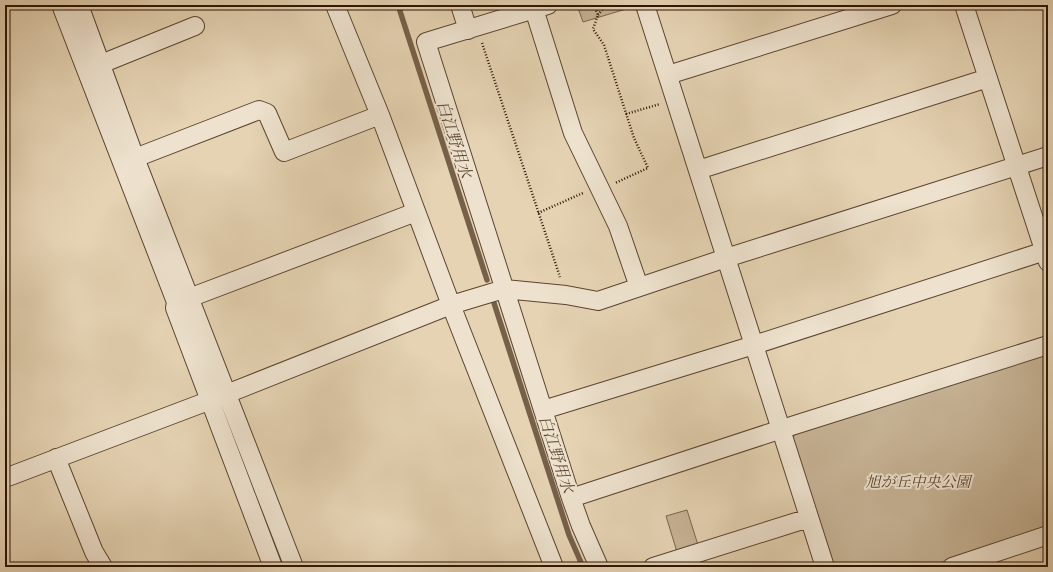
<svg xmlns="http://www.w3.org/2000/svg" width="1053" height="572" font-family="'EB Garamond','Noto Serif JP',serif">
<style>
.green{fill:#c6b395;stroke:#7a644c}
.lines{fill:none;stroke-linecap:round;stroke-linejoin:round}
.stream{stroke:#76604a;stroke-width:5.5}
.minor-casing{stroke:#5b4430;stroke-width:20}
.path{stroke:#2d1504;stroke-width:2.5;stroke-dasharray:1 2;stroke-linecap:butt}
.minor{stroke:#eee2ce;stroke-width:18}
.labels{text-anchor:middle;stroke-width:4;stroke-linejoin:round;paint-order:stroke}
.park-label{font-size:15px;font-style:italic;fill:#5b4430;stroke:#eee2ce}
.water-label{font-size:16px;font-style:italic;fill:#5d4732;stroke:#eee2ce}
</style>
<rect width="100%" height="100%" fill="#e5d3b3"/>
<filter id="stains"><feTurbulence type="fractalNoise" baseFrequency=".005" numOctaves="4"/><feColorMatrix values="0 0 0 0 .2 0 0 0 0 .09 0 0 0 0 .02 0 0 0 .5 -.17"/></filter>
<radialGradient id="worn" r=".72"><stop offset=".6" stop-color="#630" stop-opacity="0"/><stop offset="1" stop-color="#630" stop-opacity=".3"/></radialGradient>
<path class="green" d="M577,5h59v1l-53,16z
M1048,353v175l-121,39h-94l-41,-126 3,-8z
M687,510l11,35 -21,7 -11,-36z"/>
<g class="lines">
<path class="stream" d="M398,5l89,275
M494,303l75,232 14,32
M244,466l40,101"/>
<g class="minor-casing">
<path id="minor" d="M61,5l115,297 -1,6 98,259
M79,5l56,153 159,409
M335,5l45,110 71,190 103,262
M460,5l8,25
M548,5l-122,37 145,456 10,28 18,41
M645,5l180,562
M964,5l84,257
M534,9l39,124 45,93 21,61
M101,64l94,-38
M668,75l224,-70
M135,158l124,-48 8,3 17,39 96,-37
M698,170l290,-92
M189,298l227,-86
M543,410l211,-65 291,-94
M56,458l38,94 9,15
M5,478l219,-83 227,-90 53,-16 62,6 32,6 128,-43 322,-102
M571,498l211,-69 266,-84
M653,567l156,-49
M952,567l96,-32"/>
</g>
<path class="path" d="M594,5l4,10 -5,14 11,16 30,93 14,30 -33,15
M598,15l8,-10
M482,43l78,234
M626,114l34,-10
M538,213l45,-20"/>
<use href="#minor" class="minor"/>
</g>
<g class="labels">
<g class="park-label">
<text x="918" y="487">旭が丘中央公園</text>
</g>
<g class="water-label">
<text transform="translate(455 139) rotate(72)" y="6">白江野用水</text>
<text transform="translate(557 454) rotate(72)" y="6">白江野用水</text>
</g>
</g>
<rect width="1053" height="572" fill="none" stroke="#e5d3b3" stroke-width="20"/>
<rect x="6" y="6" width="1041" height="560" fill="none" stroke="#2d1504" stroke-width="2"/>
<rect x="10" y="10" width="1033" height="552" fill="none" stroke="#2d1504"/>
<rect width="100%" height="100%" filter="url(#stains)"/>
<rect width="100%" height="100%" fill="url(#worn)"/>
</svg>
